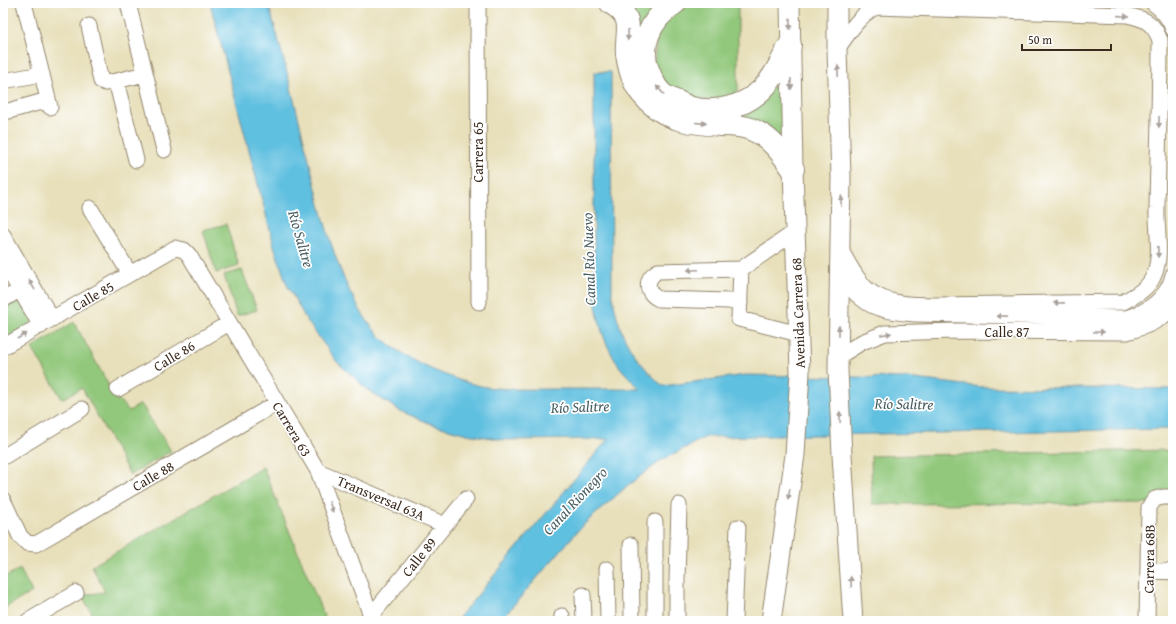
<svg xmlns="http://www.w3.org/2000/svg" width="1176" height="624" font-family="'Gentium Book Plus',serif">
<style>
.green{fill:#92c87b;stroke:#66794c}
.water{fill:#61c0e0;stroke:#4e757f}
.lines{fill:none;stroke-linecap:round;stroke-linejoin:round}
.minor-casing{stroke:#92856c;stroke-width:17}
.major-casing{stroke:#92856c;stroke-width:21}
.highway-casing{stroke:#92856c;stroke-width:24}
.minor{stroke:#fff;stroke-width:15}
.major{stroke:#fff;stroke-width:19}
.highway{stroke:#fff;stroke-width:22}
.oneway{fill:#a79f9a}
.labels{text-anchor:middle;stroke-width:3.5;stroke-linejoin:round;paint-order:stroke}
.street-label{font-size:14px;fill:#3b2a1e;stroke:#fff}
.water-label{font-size:15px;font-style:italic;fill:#485e62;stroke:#fff}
</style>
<rect width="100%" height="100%" fill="#fff"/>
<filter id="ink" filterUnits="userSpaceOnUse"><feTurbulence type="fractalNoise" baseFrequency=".025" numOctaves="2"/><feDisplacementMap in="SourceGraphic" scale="8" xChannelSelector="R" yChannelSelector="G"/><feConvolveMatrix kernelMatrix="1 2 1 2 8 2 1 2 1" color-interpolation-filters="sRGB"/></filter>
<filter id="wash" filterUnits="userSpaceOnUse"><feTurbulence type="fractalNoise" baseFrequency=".012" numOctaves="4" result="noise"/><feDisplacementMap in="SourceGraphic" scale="16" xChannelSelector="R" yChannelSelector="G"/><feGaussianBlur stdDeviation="0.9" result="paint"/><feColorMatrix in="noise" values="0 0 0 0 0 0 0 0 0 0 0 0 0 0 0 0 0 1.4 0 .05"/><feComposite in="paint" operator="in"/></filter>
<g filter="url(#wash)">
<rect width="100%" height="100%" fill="#e8e0bb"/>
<path class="green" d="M624,3h42l-28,39z
M690,3h48v88l-14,11 -44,-4 -27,-29 5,-38 26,-26z
M784,78l2,75 -46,-35 1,-7z
M226,224l13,42 -23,7 -13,-43z
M242,270l15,40 -20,6 -13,-41z
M17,296l16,26 -30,18v-35z
M74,322l40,73 15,16 12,-7 30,47 -41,24 -48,-87 -20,11 -30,-51z
M1173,450v53l-301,1 -1,-48z
M263,467l63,154h-230l-14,-26 23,-3 -13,-26z
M20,569l12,23 -29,17v-31z"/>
<path class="water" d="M210,3h58c16,54 29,110 43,165 13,53 28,120 64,163 22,26 77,50 111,56 22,3 46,2 69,2 28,0 56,0 85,0 -7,-8 -15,-15 -21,-23 -16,-22 -23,-51 -25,-78v-216h17l1,220c2,9 3,19 6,28 7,26 25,48 45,66l82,-11 162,3 75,9 191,2v40l-467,8 -44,23 -35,26 -46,41 -81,94h-44l152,-182 -104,1 -37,-6 -33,-9 -34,-14 -31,-20 -32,-29 -30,-41 -20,-36 -12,-36z"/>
</g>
<g filter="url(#ink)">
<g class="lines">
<g class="minor-casing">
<path id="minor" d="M24,3l26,104
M128,3l36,147
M478,3l1,299
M1153,3c10,7 16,14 20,26
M89,26l12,55 5,2 10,-2
M837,49c12,-16 21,-33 39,-42l251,8c18,4 26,7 33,25 0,56 -2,112 -3,168 -1,22 6,49 -4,69 -6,13 -19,19 -30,25l-183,3c-24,0 -51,1 -72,-15 -12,-10 -20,-28 -28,-41
M3,81l39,-7
M5,112l43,-12
M136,160l-20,-79 29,-7
M90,208l40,66
M795,232l-54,37 -2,50 60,15
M3,235l49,84
M3,261l38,65
M839,275c25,31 36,36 76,39l210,4c22,-5 43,-20 48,-43
M3,300l16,-10
M740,303l-11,-2 -70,-2c-14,-6 -14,-21 -1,-28l83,-2
M3,347l172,-99 9,2 5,5 129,216 55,150
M838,357l24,-15 23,-9 70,-2 172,1c18,-5 35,-11 46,-26
M118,389l111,-66
M3,457l79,-48
M318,471l127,54
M3,500l17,36 7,7 9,1 241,-141
M655,522v99
M631,545l1,76
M607,569l1,52
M1149,570l24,2
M583,595l1,26
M371,616l95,-117
M562,616v5
M28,621l48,-28
M677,621v-40l2,-76
M734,621l4,-94
M1147,621l2,-114 6,-8 8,-2h10"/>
</g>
<g class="major-casing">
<path id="major" d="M837,3v46l4,128 -3,193 4,85 11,166
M771,621l24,-166 5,-83 -7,-203 -3,-166"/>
</g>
<g class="highway-casing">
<path id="highway" d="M611,3c26,16 14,28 16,51 2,14 7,32 17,42 21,25 47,27 77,29 12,0 26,1 36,7 16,8 26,23 36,37
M675,3c-26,17 -39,46 -23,76 2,5 6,11 10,15 4,3 11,6 16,8 5,2 9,5 14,6 21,6 50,-1 66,-15 15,-12 23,-31 32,-48"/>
</g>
<use href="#minor" class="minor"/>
<use href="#major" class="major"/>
<use href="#highway" class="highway"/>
</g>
<defs><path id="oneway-solid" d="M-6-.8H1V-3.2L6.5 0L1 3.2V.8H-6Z"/></defs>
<g class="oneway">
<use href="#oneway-solid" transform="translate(1123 16) rotate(4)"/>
<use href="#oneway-solid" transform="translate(790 24) rotate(89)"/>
<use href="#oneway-solid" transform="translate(628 35) rotate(93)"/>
<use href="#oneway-solid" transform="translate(838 71) rotate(-92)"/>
<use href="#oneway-solid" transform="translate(791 84) rotate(89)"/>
<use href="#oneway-solid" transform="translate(660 90) rotate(-133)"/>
<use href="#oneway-solid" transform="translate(1159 122) rotate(91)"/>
<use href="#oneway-solid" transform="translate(701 123) rotate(5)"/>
<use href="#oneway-solid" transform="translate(841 201) rotate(-89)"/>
<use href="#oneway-solid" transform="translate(1158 252) rotate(88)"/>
<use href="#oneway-solid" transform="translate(693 270) rotate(178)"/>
<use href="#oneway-solid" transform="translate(32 285) rotate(-120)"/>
<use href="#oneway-solid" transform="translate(1059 303) rotate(179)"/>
<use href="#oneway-solid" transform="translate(1002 316) rotate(-179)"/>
<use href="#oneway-solid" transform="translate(839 331) rotate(-90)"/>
<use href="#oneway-solid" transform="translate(1099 332)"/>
<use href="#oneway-solid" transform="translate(886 334) rotate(-9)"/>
<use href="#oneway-solid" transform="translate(22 336) rotate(-30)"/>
<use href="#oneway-solid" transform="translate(840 417) rotate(-92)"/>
<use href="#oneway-solid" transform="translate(789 494) rotate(99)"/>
<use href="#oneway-solid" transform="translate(331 507) rotate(70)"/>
<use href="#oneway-solid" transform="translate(851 582) rotate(-93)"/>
</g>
</g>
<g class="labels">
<g class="street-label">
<text transform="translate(478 152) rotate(-90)" y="5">Carrera 65</text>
<text transform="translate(93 296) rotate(-30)" y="5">Calle 85</text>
<text transform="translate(798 313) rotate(-92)" y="5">Avenida Carrera 68</text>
<text x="1007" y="337">Calle 87</text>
<text transform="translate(174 356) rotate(-31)" y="5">Calle 86</text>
<text transform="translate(292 429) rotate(59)" y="5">Carrera 63</text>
<text transform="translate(153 476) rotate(-30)" y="5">Calle 88</text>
<text transform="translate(381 498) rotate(23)" y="5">Transversal 63A</text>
<text transform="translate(419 557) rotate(-51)" y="5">Calle 89</text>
<text transform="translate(1149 559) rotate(-89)" y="5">Carrera 68B</text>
</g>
<g class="water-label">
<text transform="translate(301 239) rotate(74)" y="5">Río Salitre</text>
<text transform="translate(589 259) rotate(-92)" y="5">Canal Río Nuevo</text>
<text transform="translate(904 404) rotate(1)" y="5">Río Salitre</text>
<text transform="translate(580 407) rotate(-2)" y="5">Río Salitre</text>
<text transform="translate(575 501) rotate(-47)" y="5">Canal Rionegro</text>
</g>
</g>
<rect width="1176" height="624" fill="none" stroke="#fff" stroke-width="16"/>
<path d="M1022 44v6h89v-6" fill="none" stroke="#3b2a1e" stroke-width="2"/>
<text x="1028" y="44" font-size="12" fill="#3b2a1e" stroke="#ffffff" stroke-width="3" paint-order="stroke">50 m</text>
</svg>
